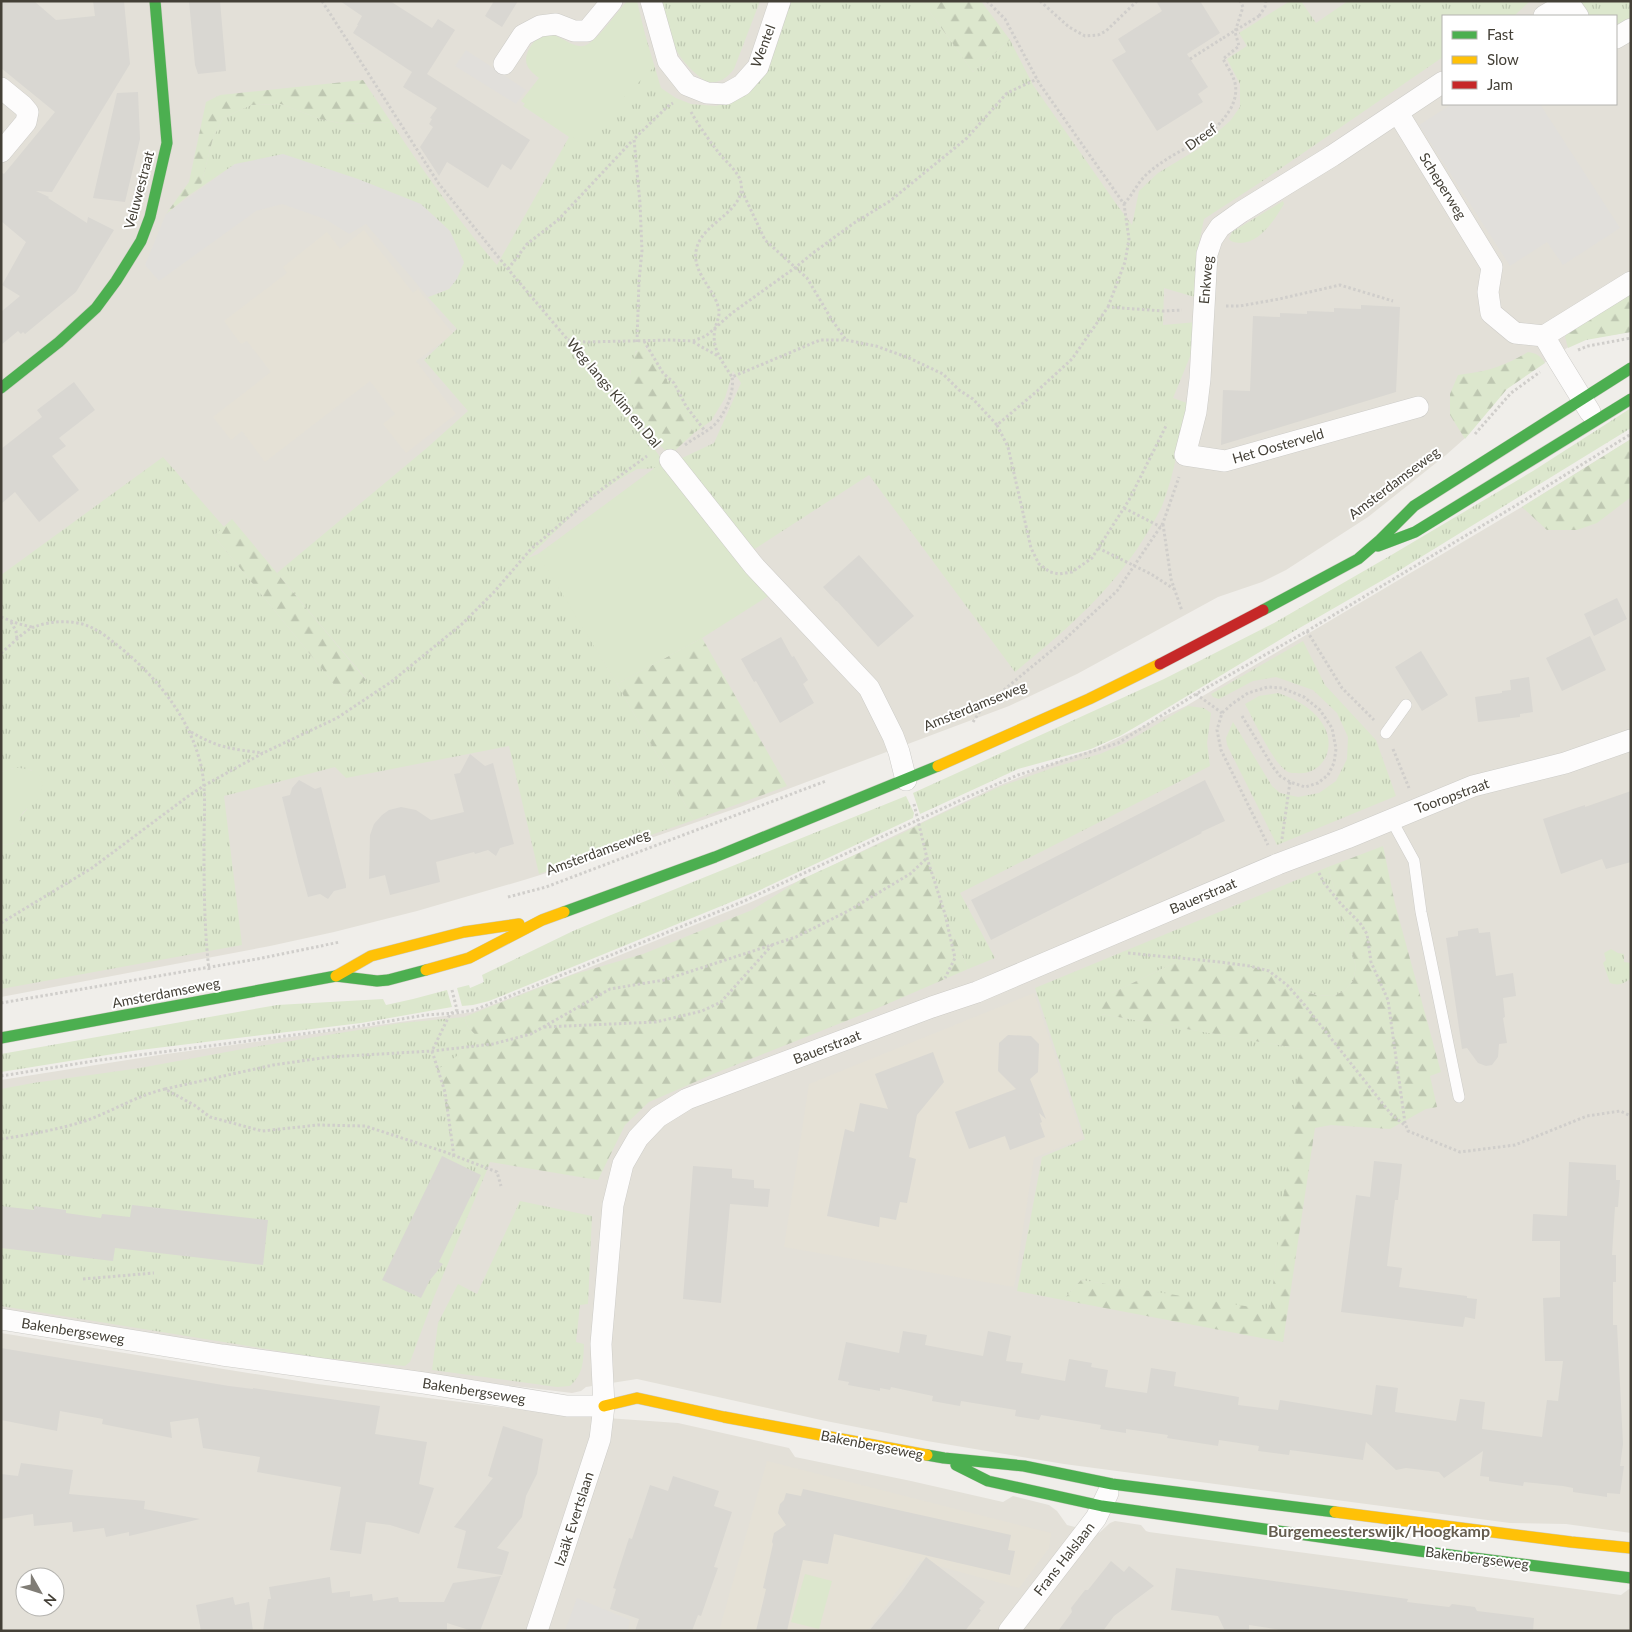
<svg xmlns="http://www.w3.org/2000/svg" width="1632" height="1632" font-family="Lato,sans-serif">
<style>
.residential{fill:#e3e0d8;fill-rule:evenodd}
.education{fill:#e5e1d6}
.grass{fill:url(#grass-tufts)}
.forest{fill:url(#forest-firs)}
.green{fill:#dce7cd}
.parking{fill:#e1dfdb}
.building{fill:#d9d7d2}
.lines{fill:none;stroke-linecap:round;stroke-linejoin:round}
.lane-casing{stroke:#cdccc8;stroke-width:12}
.street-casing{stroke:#cdccc8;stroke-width:22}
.fast-casing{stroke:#cdcbc2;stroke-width:12}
.slow-casing{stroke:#cdcbc2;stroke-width:12}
.jam-casing{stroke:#cdcbc2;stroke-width:12}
.path{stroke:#d0cecb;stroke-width:3;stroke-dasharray:2.5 2.5;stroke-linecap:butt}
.lane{stroke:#fdfcfc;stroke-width:11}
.street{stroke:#fdfcfc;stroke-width:21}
.fast{stroke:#4caf50;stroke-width:11}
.slow{stroke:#ffc107;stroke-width:11}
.jam{stroke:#c62828;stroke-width:11}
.path-bridge{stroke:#d0cecb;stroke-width:3;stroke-dasharray:2.5 2.5;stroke-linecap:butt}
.labels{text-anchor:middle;stroke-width:4;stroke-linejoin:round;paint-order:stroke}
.street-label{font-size:14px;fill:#444037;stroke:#fff}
.quarter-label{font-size:16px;font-weight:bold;fill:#665e50;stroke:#fff}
</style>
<defs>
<pattern id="grass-tufts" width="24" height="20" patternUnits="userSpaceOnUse" patternTransform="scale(1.25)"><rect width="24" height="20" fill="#dce7cd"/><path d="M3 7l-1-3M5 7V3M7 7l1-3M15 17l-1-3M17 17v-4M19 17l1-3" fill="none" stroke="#bec7b1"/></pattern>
<pattern id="forest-firs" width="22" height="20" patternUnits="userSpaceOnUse" patternTransform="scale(1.25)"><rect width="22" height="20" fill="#dce7cd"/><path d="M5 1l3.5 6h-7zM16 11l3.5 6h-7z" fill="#bec7b1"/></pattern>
</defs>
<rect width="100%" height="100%" fill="#f0eeea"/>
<path class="residential" d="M1,1h1630v331l-45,7 -13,5 -47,31 -20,14 -42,50 -18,16 -78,62 -82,53 -24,12 -44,15 -141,77 -68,32 -269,101 -158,55 -58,18 -107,31 -83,21 -64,14 -269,51zM1443,16h173v88h-173z
M1631,439v1094l-65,-9 -56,-1 -446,-59 -137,-23 -106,-21 -184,-41 -51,8 -5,4 -9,2 -182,-22 -389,-61v-230l158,-25 314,-43 100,-38 176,-71 74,-33 170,-82 71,-29 31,-10 91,-43 334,-198z
M1,1333l316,51 247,31 114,8 111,25 6,9 116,24 92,21 10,-6 36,9 8,6 10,14 32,8 11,-10 5,-2 26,4 5,6 3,1 285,38 187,25 8,-6h2v42h-1630zM25,1577h30v30h-30z"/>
<path class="education" d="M364,230l49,63 5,-4 35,45 -37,27 40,53 -50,39 -23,-29 12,-10 -25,-33 -105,81 -23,-31 -11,9 -18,-23 58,-45 -24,-31 -6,3 -17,-23 63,-48 -4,-6 44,-35 13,17z
M1034,993l49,145 -49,20 -20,129 -230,-40 25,-163z
M767,1461l284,72 -2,15 -30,40 -99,-27 -53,70h-148z"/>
<path class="grass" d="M635,1l26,87 15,10 15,6 25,2 23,-8 50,-97h133l51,71 37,-32 23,45 84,120 15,20 7,-34 19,-18 40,-24 32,-28 10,-14v-23l-13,-25 20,-13 -8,-13 51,-32h11l15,22 32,-22h182l-16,15h-71v41l-182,125 -57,37 -6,29v50l-34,-10 -1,37 34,-3 -1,20 -23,56 14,5c-7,34 -12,70 -25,103 -7,15 -16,29 -25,43 -35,51 -75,84 -122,123l-146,-197 -116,75 -73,-91 34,-16 27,-60 -8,-12 -8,27 -14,23 -17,12 -38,-71 -10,-15 -10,4 -6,21v14l4,19 12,32 19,27 -4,4 -24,1 -20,12 -32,22 -57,55 10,-4 11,16 68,114 77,136 -155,54 -30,-128 -163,32 -11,-11 -111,29 18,149 -241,44v-144l12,-1 7,-27 7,-8 5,-39 -18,-2 -13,4v-197l162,-118 61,70 -10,9 130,160 22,-17 -89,-106 151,-126 40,-36 -44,-51 33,-31 -29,-32 21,-8 15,-26 -229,-99 -50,34 16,-13 12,-47 10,-20 28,-13 30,-1 39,15 24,5 47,-2c33,50 67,99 106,143l72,-128 -46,-31 8,-10 51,-37z
M659,1h101l-26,68c-8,10 -13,13 -26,14 -32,-22 -40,-45 -49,-82z
M1577,1h54v16l-15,8v-9h-30z
M1283,201l1,3c-10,17 -29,47 -53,37l-2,-2 3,-7z
M1631,408v20l-236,145 -99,57 -147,89 -29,17 -29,13 -73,20 -98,45 -7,-21 251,-114 110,-56 114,-66 145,-86z
M1303,641l22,44 51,55 20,56 -119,49 -50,-100 -1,-7 7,-16 39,64 8,7 18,4 21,-4 17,-12 11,-22 1,-22 -11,-24 -24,-23 -37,-13 -23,4 -34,18 -6,-2 -2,-3z
M1278,693c21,7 45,21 50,44 4,21 -12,39 -32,36 -2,0 -6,0 -8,-1 -15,-8 -34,-52 -43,-68l14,-8z
M1188,706l16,2 7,5 -4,30 3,23 -250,127 35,65 -27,11 -26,-61 -18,-86 75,-35 56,-20 45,-13 25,-11z
M906,796l8,17 -1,5 -155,73 -269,110 -16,4 -11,1 -5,-18 12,-3 1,3 14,-6 -2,-7 91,-44 38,-16z
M1328,867l28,100 -3,14 -9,10 -11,5 -16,-1 -26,-8 -22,-18 -74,-7h-19l-64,31 -11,21 201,35 -32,262 -189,-31 -18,20 -46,-9 25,-134 43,-18 -50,-151z
M1611,949l7,4 6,1v8l7,1v15c-7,6 -13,8 -21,5l-7,-20 3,-3 -2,-7z
M447,990l5,17 -91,16 -229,28 -131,21v-18l34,-6 242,-43 106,-6 3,6 27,-6z
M464,1017l4,10 21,21 -49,20 13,91 34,11 -53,127 -24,65 -5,4 -83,-8 -321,-52v-217l32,-6 107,-15 108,-20 153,-25z
M520,1201l72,15 -4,88 -8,1 -4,37 8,2c-1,18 0,29 -14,42l-13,1 -125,-17 6,-47 20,-39 19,10z"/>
<path class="forest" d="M922,1h59l29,39 -37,32z
M363,80l28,42 -47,2 -24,-5 -39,-15 -30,1 -28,13 -10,20 -12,47 -35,29 23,-32 17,-80 14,-7z
M1631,292v40l-45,8 -18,8 -3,-11 2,-4z
M641,345c14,6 44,72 53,88l-24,22c-10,-10 -22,-20 -29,-32 -14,-21 -16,-58 0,-78z
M1528,352c8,1 13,4 17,11l-38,26 -42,50 -15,-24v-21l8,-19c30,-4 44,-8 70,-23z
M1631,439v58l-34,26 -20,7h-30l-25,-23z
M232,519l134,161 -22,16 -130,-160z
M702,638l85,148 -93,34 -77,-136z
M924,822l18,86 26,61 -97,42 -153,61 -69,30 -24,23 -27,55 -108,-18 -3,8 -34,-11 -13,-91 28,-20h20l-20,-21 -4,-10 108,-42 71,-21 109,-44 48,-30 103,-47z
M1383,846l12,58 46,168 -11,4 7,31 -11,2 -36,20 -59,-4 -16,3 -32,214 -220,-42 18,-20 189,30 31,-261 -200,-35 -1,-11 12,-10 64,-31h19l74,7 22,18 25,8 17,1 11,-5 9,-10 3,-14 -28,-100z"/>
<path class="green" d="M627,1h10l16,67 -74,74 -58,-41 18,-23c-5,-4 -13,-10 -13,-18 0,-6 3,-12 7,-17 21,-24 37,12 55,1 12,-7 29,-32 39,-43z
M660,464l110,131 -68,43 -85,46 -79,-130z
M14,768c12,0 30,2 28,18 0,4 -1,8 -3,11 -5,7 -15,12 -19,20 -2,5 0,11 2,16l-10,11 -11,1v-73z
M805,1574l27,7 -13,48 -28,-7z"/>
<path class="parking" d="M466,50l60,40 -10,14 -61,-38z
M1452,104h88l80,124 -57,37 -16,-23 -37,24 -91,-141z
M283,154l75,25 63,25 29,27 14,31 -7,17 -8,10 -21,8 -62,-73 -17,10 -24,-15 -43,-15 -26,7 -97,70 -14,-16 21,-51 69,-50z
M577,1598l53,22 -2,11h-63z"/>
<path class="building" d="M1,1h33l22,19 39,-4 -2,-15h31l6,63 -78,128 -16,-1 13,6 -1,1 39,25 1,-6 26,13 -38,62 -51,42 -2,-2 -2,2 -3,-3 -17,14v-33l19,-16 -18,-11 24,-43 -25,-21v-49l3,2 51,-62 -54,-44z
M189,1h31l6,70 -28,3 -3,-9z
M340,1h50l42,27 6,-9 17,11 -28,44 103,66 -19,30 -9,-6 -14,24 -41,-26 -8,14 -19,-29 13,-20 -4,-3 3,-5 -2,-1 7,-10 -34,-21 9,-15 -59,-39 5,-8h-1l5,-9z
M494,1h24l-16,26 -17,-11z
M1156,1h44l20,32 -33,21 21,33 -10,7 5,8 -46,29 -45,-71 14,-8 -8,-13 44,-28z
M138,92l2,47 -15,63 -32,-4 24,-105z
M1361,305l39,2 -4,85 -175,53 2,-55 27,1 3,-75 27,1v-4l27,1v-3l27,1v-4l27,1z
M74,382l21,28 -36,28 7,8 -14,10 27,34 -40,32 -24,-30 -14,12v-55l41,-32 -5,-7z
M859,555l55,61 -36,31 -41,-46h-1l-13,-14z
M1617,598l10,21 -33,17 -10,-22z
M1590,636l16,34 -44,21 -16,-33z
M781,637l11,20 2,-1 14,24 -5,4 11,19 -34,20 -24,-42 -2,1 -13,-23z
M1421,651l27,44 -26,16 -27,-44z
M1529,677l4,35 -13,2v3l-42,5 -3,-25 27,-4v-2l9,-1 -1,-10z
M470,754l15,12 8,-3 21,81 -14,4 -4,8 -8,-6 -13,4 -1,-2 -38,10 4,20 -50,13 -5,-20 -16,4 1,-44 4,-11 8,-9 7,-5 12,-3 15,3 15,10 33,-8 -10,-38 6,-1z
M299,780l16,9 6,-2 25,98v3l-12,3 -6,8 -8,-5 -12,3 -10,-36 -16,-64 8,-2 2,-7z
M1205,780l20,41 -24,11 1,1 -211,107 -20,-40z
M1631,791v71l-25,7 -4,-10 -41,15 -18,-55 42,-14v2z
M1478,928l1,5 11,-1 6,44 17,-3 3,23 -13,2 2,19 -2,1 4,25 -8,1 -1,13 -6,8 -6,1 -8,-3 -11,-15 -5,1 -16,-111 12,-2v-5z
M1008,1035l23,1 8,8 -1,28 -8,7 16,40 -7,-6 3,9 -2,1 5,14 -35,13 -5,-14 -36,13 -14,-37 61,-23 -18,-18 1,-28z
M933,1052l11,30 -27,33 -8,42 7,2 -9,44 -7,-1 -4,18 -16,-3 -1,10 -52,-11 18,-87 9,3 6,-29 28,6 -13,-35z
M442,1156l39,19 -42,87 4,2 -13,16 -9,18 -39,-18z
M1374,1161l28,3 -4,36h-3l-8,66 15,2 -3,19 68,9v2l10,1 -2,20 -10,-2 -2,10 -122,-15 15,-117 14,2z
M1569,1162l47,3v15h4l-2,27h-3l-3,48h4v27h-3v43h4l6,119 -3,22h4l-4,28 -13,-1v4l-34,-5v-4l-10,-2 -39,-4 -1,4 -34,-5v-4l-9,-1 3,-25 -39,27 -5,-6 -33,-4 -10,2 -30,-28 -3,18 -73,-10 -1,5 -31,-4 1,-5 -40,-6 -1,6 -51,-8 1,-3 -42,-6v4l-26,-4 1,-4 -60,-10 -2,5 -24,-4 1,-6 -55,-9 -1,5 -28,-5 1,-5 -42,-9 -1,3 -10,-2v3l-32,-6 1,-3 -11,-2 8,-38 53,11 4,-22 24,4 -2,10 58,11 5,-25 23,5 -5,25 17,2 -2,10 44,8 4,-22 23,4 -1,4 17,3 -3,17 42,6 4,-25 25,4 -2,14 65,11 -1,8 40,5 2,-10 92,15 4,-30 22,3 -3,24 61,9 4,-22 25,3 -3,27 60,8 5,-37 11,1 5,-40h-18l-2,-63 17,-1v-56h-28l1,-27 34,2z
M693,1166l39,3v9l22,2v8l16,1 -2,18 -38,-3 -9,99 -38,-4z
M132,1205l136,15 -5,45 -148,-17 -2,13 -112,-13v-42l33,4v-4l32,4v3l35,5 1,-4 28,3z
M1,1348l228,38 24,3v-1l127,18 -5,28 52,8 -8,42 15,4 -15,46 -29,-9 -24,-3 -5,32 -31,-4 11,-63 -84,-15 3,-15 -57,-9 -5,-30 -28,4 2,16 -70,-14 1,-5 -43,-8 -3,20 -56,-11z
M503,1426l40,13 -6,35 -11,22 -4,21 -25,31 12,4 -7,23 -45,-7 9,-37 -12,-4 39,-49 -5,-2z
M21,1463l52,7 -4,24 76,7 -1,8 56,10 -71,17v-4l-23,5 -2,-9 -31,4 -1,-10 -38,4 -1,-12 -32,5v-45l17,2z
M673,1476l46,15 -5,15 18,6 -18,55 4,1 -9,25 -8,23 -3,-1 -6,16h-57l4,-12 -29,-10 6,-20 -3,-1 16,-50 3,1 18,-54 18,6z
M803,1489l208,46 -3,15 7,1 -5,24 -176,-41 -6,30 -25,-4 -16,71h-31l10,-42 -3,-1 10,-44 -1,-2 2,-9 12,-8 -8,-12 2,-9 4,-4 2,-7 15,3z
M926,1557l59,45 -6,7 2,1 -16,21h-96l33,-40z
M1111,1561l13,11 5,-6 25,20 -40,30 -11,15h-45l14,-19 -1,-4 14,-18h3z
M1176,1568l232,31 -1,3 42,5 3,-3 23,3 2,4 57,7 -1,13h-244l-40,-6v6h-24l-7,-15 -47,-6z
M501,1576l-21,55h-8l-25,-8v8h-184l5,-32h3l-2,-12 61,-10 2,16 18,-2v6l22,-3 1,7 25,-4 1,5h45l9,-19z
M233,1597l2,8 14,-3 4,29h-52l-5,-26z"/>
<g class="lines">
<g class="lane-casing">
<path id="lane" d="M1386,733l20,-28
M1391,819l23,42 7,51 38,185"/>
</g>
<g class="street-casing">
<path id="street" d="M651,1l17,60 19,24 20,8 19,1 16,-9 16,-18 22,-66
M1544,16l24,-14 10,14
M1616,38l15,-9
M504,64l19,-29 17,-9 16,-2 18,7h13l25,-30
M1,88l22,18 5,6 -2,10 -25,30
M1398,113l94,154 -4,25 3,21 24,20 29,3 14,24 32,52
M1544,336l87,-54
M1418,407l-193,54 -40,-6 11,-43 4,-33 7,-125 5,-15 8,-12 21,-15 91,-56 111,-74
M670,460l84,106 115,122 24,48 6,16 7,28
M1,1319l221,36 202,28 143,23h37
M537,1631l63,-192 4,-33 -3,-62 4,-46 8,-93 10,-41 15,-26 20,-21 29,-18 245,-92 45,-15 301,-128 69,-26 126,-52 92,-23 66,-23
M1009,1631l87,-113 12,-25"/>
</g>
<g class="fast-casing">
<path id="fast" d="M1,388l58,-46 37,-34 20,-27 25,-40 9,-24 17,-74 -12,-142
M1378,546l37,-14 216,-133
M1263,610l95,-51 22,-19 34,-34 217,-138
M564,912l151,-55 223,-91
M1,1038l335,-62 41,5 11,-1 38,-10
M927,1455l17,3 80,8 88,18 223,28
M956,1465l32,16 114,25 317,45 212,27"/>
</g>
<g class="slow-casing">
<path id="slow" d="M938,766l151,-67 71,-35
M426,970l43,-12 73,-38 22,-8
M336,976l35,-20 93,-24 55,-8
M604,1406l33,-8 87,19 203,38
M1335,1512l236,30 60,6"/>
</g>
<g class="jam-casing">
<path id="jam" d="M1160,664l103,-54"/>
</g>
<path class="path" d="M322,1l117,183 69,85 147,174
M987,1l18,18 34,64 85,121 5,35 -4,23 -17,45
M1040,1l29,26 16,9 13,-1 8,-4 31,-30
M1259,16l6,-9 1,-6
M1190,59l33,-21
M691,112c8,14 18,28 28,41 7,9 20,19 22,30 5,28 -37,39 -44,64 -7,23 15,39 21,59 3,9 -1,14 -3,23 -4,19 7,32 17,48l88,-37h26l30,6 33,12 34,16 16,16 14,9 24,26 39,-33 36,-33 36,-52 55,4 19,-1
M742,191l23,49 42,38 25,42 14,20
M1124,204c9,-10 14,-22 23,-30 28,-26 63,-30 84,-66 4,-8 6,-16 4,-25 -2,-8 -8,-17 -12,-24l16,-13 -4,-14 8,-25 -3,-6
M508,269l19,-25 31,-24 75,-80
M1226,306h14l39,-7 61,-14 53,16
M568,340l17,2 87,-2 21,1 13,-5 26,-23 64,-46 17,-14 41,-30 36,-22 77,-63 40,-45 30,-14
M644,341l19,32 11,10 12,23 19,25
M637,342l2,-61 3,-30 -2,-48 -6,-64 34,-33 5,-3
M693,342l25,14
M1578,350l10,-4 43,-8
M997,425l11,22 23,101 8,16 11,8 9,2 13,-2 20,-14 37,-58 38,-76
M1475,434l36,-41 29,-21
M685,445c9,-7 18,-11 27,-18 12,-10 23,-34 20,-50
M1124,508l37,19
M1163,524l8,55 11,32
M1098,548l53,26 23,15
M1,617l18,7 13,3
M11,622l5,9 1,8
M1307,631l35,57 32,32
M1,653c8,-6 25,-24 33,-26 18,-7 45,-8 62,3 6,3 11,7 16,11 38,29 74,70 87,117 8,26 5,55 5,83 0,43 0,86 5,129
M1196,694l26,19
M1242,716l31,51 7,9 10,6 15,5 13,-4 10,-8 6,-12 2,-14 -4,-21 -12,-18 -16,-13 -22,-9 -14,-1 -20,6 -16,11 -10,9 -5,17 4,20 47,95
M973,722l9,-14 81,-67 54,-50 46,-68 16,-46
M191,732c27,16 41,17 72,21
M1393,749l16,39
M914,804l13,54 18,56 10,44 -10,20
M1282,839l8,-57
M1319,873l5,10 17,21 19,19 7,11 4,28 17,38 17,123 3,8 52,21 55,-7 72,-29 33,-5 11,5
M508,897l38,-10 280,-106
M1,923l91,-55 95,-71 18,-12 58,-32 74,-35 54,-36 71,-58 32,-32 37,-43 71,-60 45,-33
M1128,953l92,9 30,4 19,5 18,14 16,18 88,111 16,13
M452,990l5,20 -7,4 -18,37 13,41 9,64
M1,1003l256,-44 83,-17
M544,1027l112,-5 46,-11 19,-9 52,-58
M1,1076l99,-16 248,-32 77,-13 31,-2 18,-3 36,-14 232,-94 221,-103 55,-24 100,-32 78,-49 111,-63 213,-128 111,-69
M165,1089l108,-24 56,-8 103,-6 61,-7 38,-10 79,-45 54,-9 132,-43 52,-26 62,-37 17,-16
M1,1139c27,-4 54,-9 81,-17 28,-9 53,-26 83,-33l29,16 16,12 52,14 56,-6 47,1 80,26 52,20 4,14
M83,1279l71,-6"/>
<use href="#lane" class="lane"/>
<use href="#street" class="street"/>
<use href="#fast" class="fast"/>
<use href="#slow" class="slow"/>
<use href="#jam" class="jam"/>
<path class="path-bridge" d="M1223,38l36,-22"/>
</g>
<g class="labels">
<g class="street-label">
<text transform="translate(763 46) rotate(-69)" y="5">Wentel</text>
<text transform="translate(1201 137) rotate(-36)" y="5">Dreef</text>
<text transform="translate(1443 186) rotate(58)" y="5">Scheperweg</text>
<text transform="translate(139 190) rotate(-75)" y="5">Veluwestraat</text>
<text transform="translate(1206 280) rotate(-85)" y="5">Enkweg</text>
<text transform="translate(614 393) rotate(50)" y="5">Weg langs Klim en Dal</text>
<text transform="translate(1278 446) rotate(-16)" y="5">Het Oosterveld</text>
<text transform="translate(1394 483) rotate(-37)" y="5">Amsterdamseweg</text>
<text transform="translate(975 706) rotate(-22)" y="5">Amsterdamseweg</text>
<text transform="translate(1452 796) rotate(-20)" y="5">Tooropstraat</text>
<text transform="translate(598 852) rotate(-20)" y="5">Amsterdamseweg</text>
<text transform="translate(1203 896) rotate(-23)" y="5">Bauerstraat</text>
<text transform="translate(166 993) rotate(-11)" y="5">Amsterdamseweg</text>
<text transform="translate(827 1047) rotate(-21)" y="5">Bauerstraat</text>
<text transform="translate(73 1331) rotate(9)" y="5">Bakenbergseweg</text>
<text transform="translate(474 1391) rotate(9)" y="5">Bakenbergseweg</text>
<text transform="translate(872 1445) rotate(11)" y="5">Bakenbergseweg</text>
<text transform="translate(574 1519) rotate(-72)" y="5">Izaäk Evertslaan</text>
<text transform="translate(1477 1558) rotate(7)" y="5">Bakenbergseweg</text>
<text transform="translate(1064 1559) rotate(-52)" y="5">Frans Halslaan</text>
</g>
<g class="quarter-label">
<text x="1379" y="1537">Burgemeesterswijk/Hoogkamp</text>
</g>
</g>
<rect width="1632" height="1632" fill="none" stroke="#444037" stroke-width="5"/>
<rect x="1442" y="15" width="175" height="90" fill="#ffffff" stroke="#b4b3af"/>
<rect x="1452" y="31" width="25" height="8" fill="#4caf50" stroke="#b4b3af"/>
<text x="1487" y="40" font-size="15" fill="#444037">Fast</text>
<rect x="1452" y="56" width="25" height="8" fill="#ffc107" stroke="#b4b3af"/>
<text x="1487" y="65" font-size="15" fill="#444037">Slow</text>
<rect x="1452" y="81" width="25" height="8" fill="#c62828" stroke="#b4b3af"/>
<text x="1487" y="90" font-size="15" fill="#444037">Jam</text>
<g transform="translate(40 1592) rotate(129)"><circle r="24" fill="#ffffff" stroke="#b4b3af"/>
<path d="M0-4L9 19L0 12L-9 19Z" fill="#807d76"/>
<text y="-8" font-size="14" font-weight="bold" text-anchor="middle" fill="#444037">N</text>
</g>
</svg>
